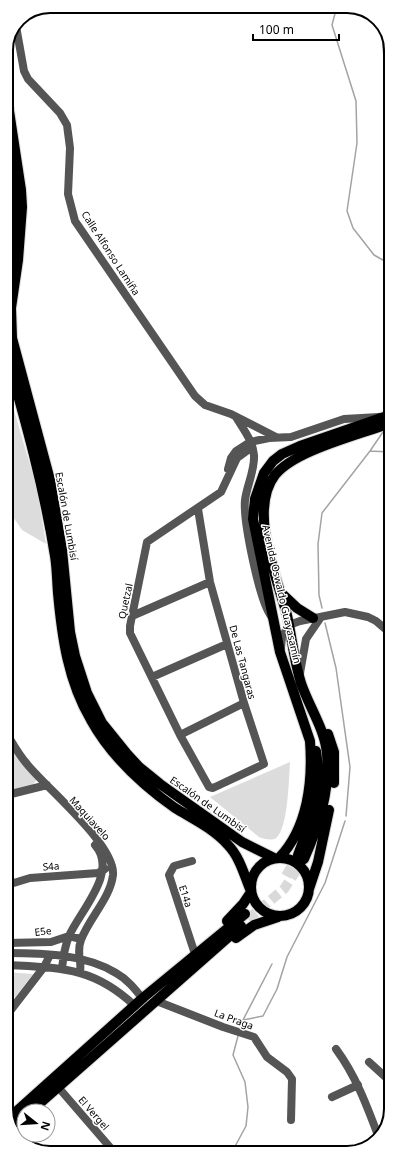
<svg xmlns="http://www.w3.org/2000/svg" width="397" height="1159" font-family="'Noto Sans',sans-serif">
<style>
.green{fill:#dcdcdc}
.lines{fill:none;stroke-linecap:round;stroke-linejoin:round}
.stream{stroke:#a3a3a3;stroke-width:1.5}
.major-tunnel{stroke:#d9d9d9;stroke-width:10;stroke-dasharray:10 5;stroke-linecap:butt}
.major-casing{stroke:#dbdbdb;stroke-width:12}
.minor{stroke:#555;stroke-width:8}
.major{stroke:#000;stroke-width:10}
.labels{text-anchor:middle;stroke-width:3;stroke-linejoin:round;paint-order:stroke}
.street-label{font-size:10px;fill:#000;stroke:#fff}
.rim{fill:none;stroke:#000;stroke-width:2}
</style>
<rect width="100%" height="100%" fill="#fff"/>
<path class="green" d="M7,386l30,103 9,55 -24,-14 -15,-22z
M7,742l30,37c-4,10 -21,10 -30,12z
M290,762c-1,15 -2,68 -14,76 -4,3 -12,1 -17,-1l-49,-40z
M7,972l26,2 -23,30 -3,-2z"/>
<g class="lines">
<path class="stream" d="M337,6l-5,19 24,76 1,42 -10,68 6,17 21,27 16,9
M370,451l20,1
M322,608l-3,-13 -1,-51 4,-31 48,-62 15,-22
M325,623l11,45 14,99 -4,49
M243,1020l20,-4 14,-27 10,-32 38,-74 20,-62
M240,1030l3,-10 29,-56
M232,1152l14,-26 2,-19 -3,-25 -12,-27 5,-19"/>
<path class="major-tunnel" d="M286,876l12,-21
M248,919l36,-30 20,-30"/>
<g class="major-casing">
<path id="major" d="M6,91l15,99 1,17 -4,53 -7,48 1,30 38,142 12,70 8,82 5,24 12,37 15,30 25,31 12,13 21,17 82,58 32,16
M6,146l8,61 -8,77
M7,356c19,67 37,131 48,200 2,12 2,25 3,37 4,44 10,88 33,127 20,36 50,64 84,88 18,11 39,21 53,37 11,11 16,29 22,44
M280,592l17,16 16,10
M328,734l6,18v31
M298,855c13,-33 24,-68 18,-104
M251 887a29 29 0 1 1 58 0a29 29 0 1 1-58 0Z
M279,858c29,-30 34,-77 31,-117l-30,-89 -27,-133 2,-20 9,-26 9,-12 9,-7 18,-8 90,-31
M304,859c15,-34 26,-67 23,-105 -2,-25 -18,-47 -26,-71 -7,-22 -9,-45 -14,-68 -10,-37 -39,-105 -12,-140 20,-25 84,-40 115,-52
M309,889l9,-27 11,-52
M227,921l16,-17 8,-12
M236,938l18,-13 24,-8
M31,1111l210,-185
M8,1119l136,-122 101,-83
M12,1128l12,-11
M16,1134l8,-4"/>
</g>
<path class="minor" d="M16,26l8,45 4,8 32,34 7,12 3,23 -2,46 7,27 120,175 10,9 26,9 45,23
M386,34l3,62 -2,56 3,28
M236,417c7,12 17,24 18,38 1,15 -7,30 -9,45 -2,20 14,100 26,116
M228,469l3,-11 5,-7 14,-9 19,-4 22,-1 53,-18 35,-2
M198,509l12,73 34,121 20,61 -51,24 -4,-1 -29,-52 -50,-102v-7l17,-84 74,-50 16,-34 15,-11
M388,577l2,-1
M132,616l78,-34
M281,648l1,-11 7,-12 11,-4 45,-9 23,5 8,4 14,12
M300,673l6,-34 15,-22
M152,677l75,-33
M7,734c6,10 12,21 20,30 19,24 89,81 86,111 -3,24 -24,43 -32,65 -5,13 1,20 -1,32
M180,735l64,-32
M7,795l40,-10
M192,861l-18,5 -5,9 25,76
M7,885l23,-7 68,-5 7,-4
M7,943l44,-1 18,-6 12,3
M7,953c36,0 78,1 109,20 11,6 19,16 27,26
M7,965c54,3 87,2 128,41
M62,969c1,-11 3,-23 7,-33 11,-25 50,-64 26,-91
M159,1002l64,25 31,10 13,20 20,15 5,7 -1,41
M7,1015l37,-48 6,-12
M336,1049c20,27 31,57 43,89
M369,1062l22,20
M58,1087l57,66
M332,1097l26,-12"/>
<use href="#major" class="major"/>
</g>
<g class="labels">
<g class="street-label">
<text transform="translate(111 253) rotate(57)" y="4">Calle Alfonso Lamiña</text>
<text transform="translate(67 516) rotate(80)" y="4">Escalón de Lumbisí</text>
<text transform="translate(282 594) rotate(77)" y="4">Avenida Oswaldo Guayasamín</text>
<text transform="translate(125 601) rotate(-78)" y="4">Quetzal</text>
<text transform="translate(243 662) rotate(75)" y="4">De Las Tangaras</text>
<text transform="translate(208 804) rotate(35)" y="4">Escalón de Lumbisí</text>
<text transform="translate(90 818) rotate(48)" y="4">Maquiavelo</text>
<text transform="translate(51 866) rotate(-4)" y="4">S4a</text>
<text transform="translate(186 896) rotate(72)" y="4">E14a</text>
<text transform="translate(43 931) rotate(-7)" y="4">E5e</text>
<text transform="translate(234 1019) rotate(20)" y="4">La Praga</text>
<text transform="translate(94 1113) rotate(49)" y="4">El Vergel</text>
</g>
</g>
<path d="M0 0H397V1159H0ZM50 13H347A37 37 0 0 1 384 50V1109A37 37 0 0 1 347 1146H50A37 37 0 0 1 13 1109V50A37 37 0 0 1 50 13Z" fill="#fff" fill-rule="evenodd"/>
<path class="rim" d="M50 13H347A37 37 0 0 1 384 50V1109A37 37 0 0 1 347 1146H50A37 37 0 0 1 13 1109V50A37 37 0 0 1 50 13Z"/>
<g transform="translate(36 1123) rotate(107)"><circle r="19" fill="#ffffff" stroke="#999999"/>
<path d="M0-3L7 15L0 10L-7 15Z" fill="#000000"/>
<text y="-6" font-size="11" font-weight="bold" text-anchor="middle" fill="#000000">N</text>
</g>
<path d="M253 34v6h86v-6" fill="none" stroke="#000000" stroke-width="2"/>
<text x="259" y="34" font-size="12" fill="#000000" stroke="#ffffff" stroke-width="3" paint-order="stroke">100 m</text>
</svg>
